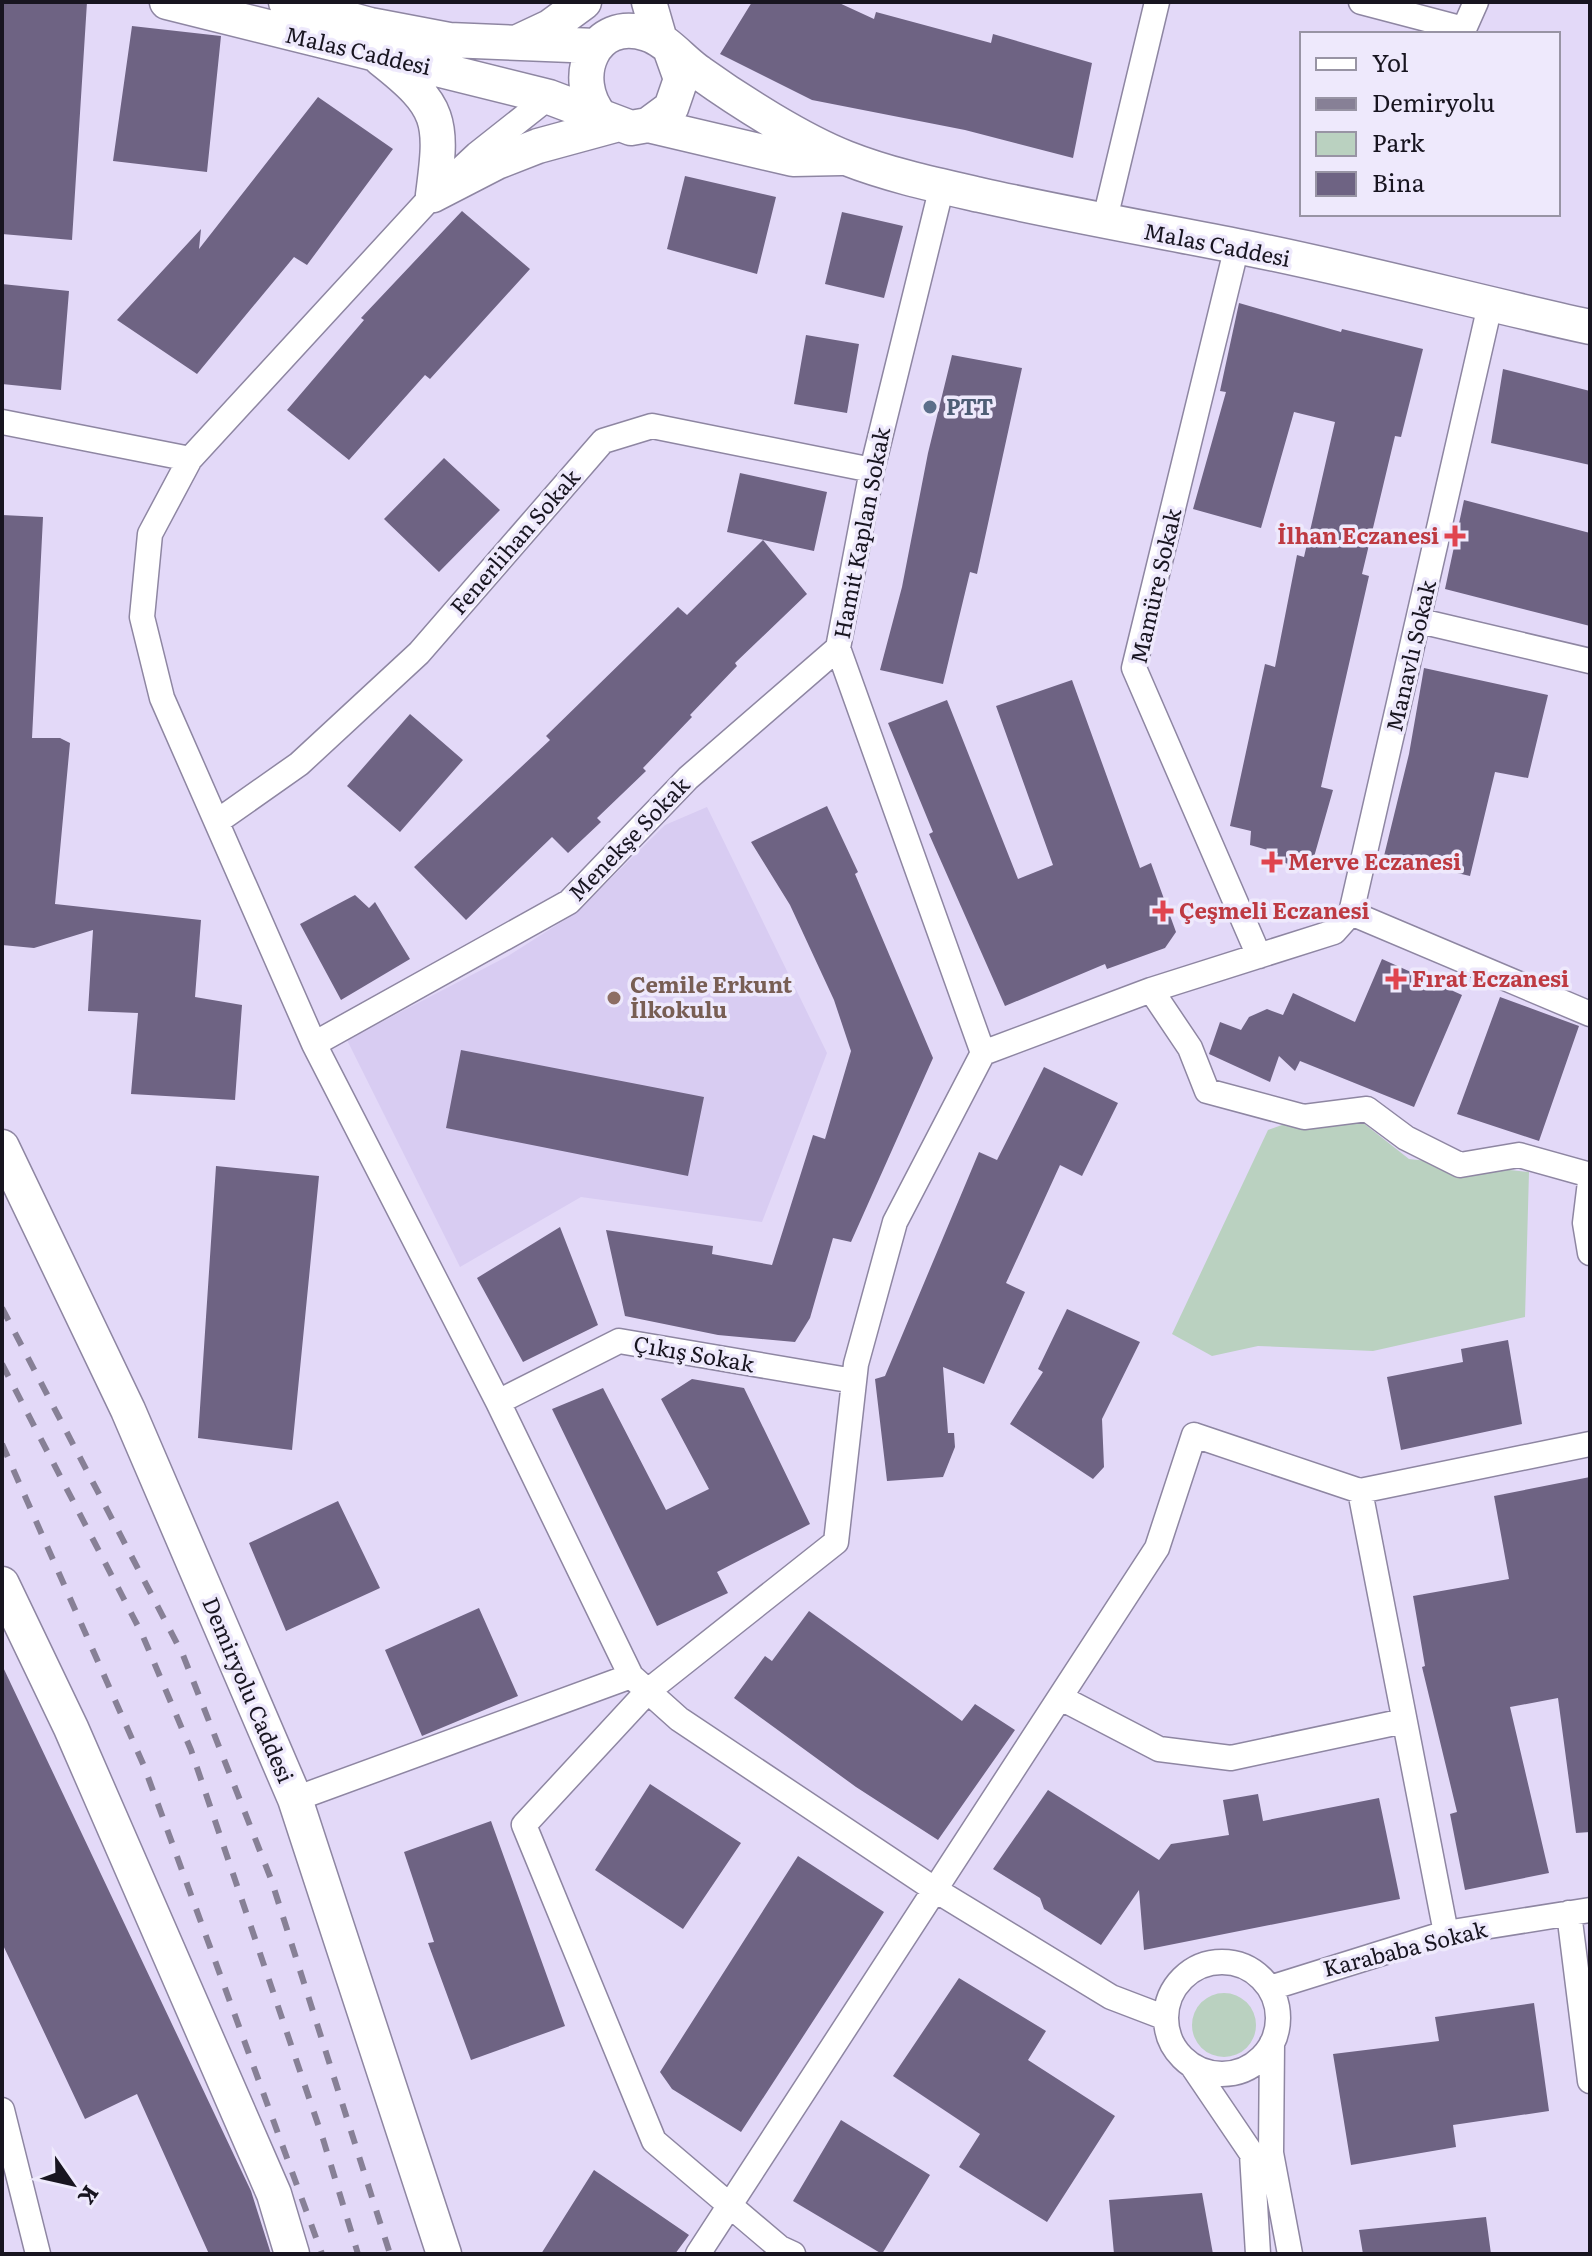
<svg xmlns="http://www.w3.org/2000/svg" width="1592" height="2256" font-family="Literata,serif">
<style>
.built{fill:#d8ccf2}
.green{fill:#bad1c0}
.building{fill:#6e6383}
.lines{fill:none;stroke-linecap:round;stroke-linejoin:round}
.street-casing{stroke:#8e86a2;stroke-width:27}
.secondary-casing{stroke:#8e86a2;stroke-width:37}
.street{stroke:#fff;stroke-width:24}
.secondary{stroke:#fff;stroke-width:34}
.rail{stroke:#878096;stroke-width:6;stroke-dasharray:14 14;stroke-linecap:butt}
.service-dot{fill:#5c6f8a;stroke:#eee9fc;stroke-width:3}
.health-dot{fill:#e0444e;stroke:#eee9fc;stroke-width:3}
.education-dot{fill:#8d6e63;stroke:#eee9fc;stroke-width:3}
.labels{text-anchor:middle;stroke-width:7;stroke-linejoin:round;paint-order:stroke}
.street-label{font-size:22px;fill:#181520;stroke:#eee9fc}
.service-label{font-size:22px;font-weight:bold;fill:#4e5e75;stroke:#eee9fc;text-anchor:start}
.health-label{font-size:22px;font-weight:bold;fill:#be3a42;stroke:#eee9fc;text-anchor:start}
.education-label{font-size:22px;font-weight:bold;fill:#785e54;stroke:#eee9fc;text-anchor:start}
</style>
<rect width="100%" height="100%" fill="#e3d9f8"/>
<path class="built" d="M707,807l120,246 -65,169 -181,-25 -121,70 -113,-227 161,-84 69,-44 88,-87z"/>
<path class="green" d="M1327,1109l35,13 47,37 120,13 -4,145 -152,34 -115,-5 -46,10 -40,-22 96,-204z
M1192 2025a32 32 0 1 1 64 0a32 32 0 1 1-64 0Z"/>
<path class="building" d="M2,2h85l-15,238 -70,-6z
M752,2h85l37,17 2,-7 115,31 2,-9 99,29 -19,95 -108,-28 -153,-30 -92,-46z
M132,26l89,10 -14,136 -94,-11z
M318,97l75,52 -86,116 -13,-8 -97,117 -80,-54 84,-91 -2,20z
M685,176l91,21 -19,77 -90,-25z
M462,211l68,58 -100,110 -5,-4 -76,85 -62,-50 77,-90 -3,-2z
M842,212l61,14 -19,72 -59,-14z
M2,284l67,7 -8,99 -59,-6z
M1239,303l102,29 1,-3 81,20 -22,88 -6,-1 -33,138 7,2 -48,211 12,3 -23,81 -34,-11 2,-7 -28,-8 1,-14 -21,-5 35,-162 10,3 22,-112 7,2 31,-135 -41,-10 -33,116 -68,-19 33,-117 -6,-1z
M806,335l53,9 -12,69 -53,-9z
M952,355l70,13 -45,206 -7,-2 -27,112 -63,-14 22,-83 26,-134z
M1503,369l87,22v74l-99,-22z
M444,458l56,52 -61,62 -55,-53z
M740,473l87,19 -13,59 -87,-19z
M1464,500l126,33v93l-145,-37z
M2,515l41,2 -11,221h28l10,5 -15,161 146,16 -6,77 47,8 -7,95 -104,-6 7,-81 -50,-2 5,-81 -59,18 -32,-3z
M763,540l44,54 -72,69 2,3 -47,49 2,2 -49,51 3,3 -49,47 4,4 -33,31 -16,-16 -86,83 -52,-53 136,-127 -4,-4 132,-129 9,8z
M1424,668l124,27 -20,83 -33,-6 -25,104 -86,-20 25,-102z
M1072,680l68,188 11,-5 25,69 -11,16 -58,21 -2,-5 -100,42 -76,-172 4,-2 -45,-109 59,-23 71,179 35,-14 -57,-159z
M410,714l53,46 -63,72 -53,-46z
M827,806l31,66 -3,2 78,184 -82,184 -18,-4 -23,80 -15,24 -77,-7 -93,-19 -19,-86 107,16 -1,8 60,11 41,-130 12,4 26,-88 -17,-51 -44,-95 -39,-63z
M355,895l14,13 6,-6 35,57 -69,41 -41,-76z
M1382,959l80,36 -48,112 -114,-46 -5,10 -16,-15 -9,26 -61,-28 11,-32 21,8 8,-13 18,-8 16,6 10,-22 62,29z
M1500,997l79,29 -40,115 -82,-27z
M461,1050l243,47 -16,79 -242,-48z
M1044,1067l74,36 -36,73 -22,-11 -54,118 19,9 -41,92 -41,-17 5,66h6l1,14 -12,30 -56,4 -12,-102 10,-3 94,-224 18,8z
M216,1166l103,10 -27,274 -94,-12z
M560,1227l38,98 -75,37 -46,-84z
M1067,1309l73,33 -38,77 2,48 -11,12 -83,-55 33,-52 -5,-3z
M1508,1340l14,84 -121,26 -14,-73 76,-15 -2,-13z
M692,1379l52,9 66,136 -93,48 11,21 -71,33 -105,-217 51,-21 63,122 43,-21 -48,-90z
M1590,1477v355l-14,1 -18,-135 -48,9 39,166 -84,17 -15,-76 7,-2 -35,-145 3,-1 -12,-70 96,-17 -15,-83z
M338,1501l42,87 -94,43 -37,-88z
M479,1608l39,88 -96,40 -37,-86z
M809,1611l153,110 13,-17 40,26 -77,110 -82,-53 -122,-89 31,-42 7,5z
M2,1665l249,526 20,63h-62l-72,-160 -52,25 -83,-176z
M650,1784l91,59 -58,86 -88,-59z
M1048,1790l111,70 12,-16 58,-9 -6,-35 35,-6 5,27 116,-23 21,101 -256,51 -5,-60 -38,55 -57,-36 -4,-11 -47,-29z
M491,1821l74,205 -94,34 -43,-117 6,-1 -30,-90z
M798,1856l86,56 -143,220 -69,-43 -12,-17z
M959,1978l87,53 -18,29 87,56 -68,106 -88,-55 21,-33 -87,-58z
M1534,2003l15,108 -96,14 3,22 -105,18 -18,-111 106,-13 -4,-24z
M841,2120l89,55 -48,79 -89,-53z
M594,2170l95,65 -14,19h-134z
M1202,2193l11,61h-99l-5,-54z
M1486,2217l5,37h-128l-4,-24z"/>
<g class="lines">
<g class="street-casing">
<path id="street" d="M1361,2l103,27 12,-27
M549,97l-72,57 -44,41 -243,264 -40,75 -8,83 20,81 152,346 184,358 133,274 48,43 258,172 174,106 55,21
M942,186l-70,284 -34,178 145,405
M1104,223l53,-221
M1237,246l-103,422 125,288
M2,422l188,37
M1420,621l170,40
M218,821l81,-57 120,-111 184,-212 49,-15 220,44
M1351,913l139,-608
M1151,990l39,58 17,43 97,26 63,-8 39,29 54,27 59,-10 71,20
M314,1044l255,-142 119,-124 150,-130
M1590,1182l-5,41 5,30
M498,1402l121,-61 235,40
M1360,1491l86,442
M1061,1698l98,51 72,9 173,-37
M295,1799l336,-123
M1569,1913l21,168
M1166 2018a56 56 0 1 1 112 0a56 56 0 1 1-112 0Z
M1270,1988l176,-55 144,-23
M1272,2043l-1,110 19,101
M1193,2067l59,87 6,100
M2,2110l36,144
M698,2254l459,-706 37,-113 166,56 230,-47
M793,2254l-13,-6 -126,-107 -130,-316 124,-134 188,-149 20,-178 39,-142 88,-169 168,-63 183,-58 17,-19 239,101"/>
</g>
<g class="secondary-casing">
<path id="secondary" d="M167,2l382,95 82,31 17,-3 23,-17 10,-29 -10,-28
M286,2l84,23 79,15 147,6
M649,2l11,38
M518,42l32,-15 34,-25
M381,59c61,48 62,61 52,136
M601,117c-33,-39 -7,-101 46,-83 20,6 35,27 53,39 39,28 102,68 146,85 43,17 90,27 134,37 85,19 170,34 256,51 118,23 236,55 354,81
M648,125l145,34 48,-1
M433,195l64,-33 41,-16 77,-21
M2,1147l126,263 167,389 149,455
M2,1584l69,144 203,466 18,60"/>
</g>
<use href="#street" class="street"/>
<use href="#secondary" class="secondary"/>
<path class="rail" d="M2,1308l181,347 88,224 119,375
M2,1364l140,270 49,116 132,389 35,115
M2,1444l142,322 178,488"/>
</g>
<circle class="service-dot" cx="930" cy="407" r="8"/>
<g class="health-dot">
<path d="M1451 524h8v8h8v8h-8v8h-8v-8h-8v-8h8z"/>
<path d="M1268 850h8v8h8v8h-8v8h-8v-8h-8v-8h8z"/>
<path d="M1159 899h8v8h8v8h-8v8h-8v-8h-8v-8h8z"/>
<path d="M1392 967h8v8h8v8h-8v8h-8v-8h-8v-8h8z"/>
</g>
<circle class="education-dot" cx="614" cy="998" r="8"/>
<g class="labels">
<g class="street-label">
<text transform="translate(358 51) rotate(13)" y="8">Malas Caddesi</text>
<text transform="translate(1217 245) rotate(11)" y="8">Malas Caddesi</text>
<text transform="translate(862 533) rotate(-79)" y="8">Hamit Kaplan Sokak</text>
<text transform="translate(515 542) rotate(-49)" y="8">Fenerlihan Sokak</text>
<text transform="translate(1156 586) rotate(-77)" y="8">Mamüre Sokak</text>
<text transform="translate(1411 656) rotate(-77)" y="8">Manavlı Sokak</text>
<text transform="translate(629 839) rotate(-46)" y="8">Menekşe Sokak</text>
<text transform="translate(694 1354) rotate(10)" y="8">Çıkış Sokak</text>
<text transform="translate(248 1690) rotate(67)" y="8">Demiryolu Caddesi</text>
<text transform="translate(1405 1949) rotate(-14)" y="8">Karababa Sokak</text>
</g>
<g class="service-label">
<text x="946" y="415">PTT</text>
</g>
<g class="health-label">
<text x="1439" y="544" text-anchor="end">İlhan Eczanesi</text>
<text x="1288" y="870">Merve Eczanesi</text>
<text x="1179" y="919">Çeşmeli Eczanesi</text>
<text x="1412" y="987">Fırat Eczanesi</text>
</g>
<g class="education-label">
<text x="630" y="993">Cemile Erkunt<tspan x="630" dy="25">İlkokulu</tspan></text>
</g>
</g>
<rect width="1592" height="2256" fill="none" stroke="#181520" stroke-width="8"/>
<rect x="1300" y="32" width="260" height="184" fill="#eee9fc" stroke="#9894a4" stroke-width="2"/>
<rect x="1316" y="58" width="40" height="12" fill="#ffffff" stroke="#9894a4" stroke-width="2"/>
<text x="1372" y="72" font-size="24" fill="#181520">Yol</text>
<rect x="1316" y="98" width="40" height="12" fill="#878096" stroke="#9894a4" stroke-width="2"/>
<text x="1372" y="112" font-size="24" fill="#181520">Demiryolu</text>
<rect x="1316" y="132" width="40" height="24" fill="#bad1c0" stroke="#9894a4" stroke-width="2"/>
<text x="1372" y="152" font-size="24" fill="#181520">Park</text>
<rect x="1316" y="172" width="40" height="24" fill="#6e6383" stroke="#9894a4" stroke-width="2"/>
<text x="1372" y="192" font-size="24" fill="#181520">Bina</text>
<g transform="translate(72 2184) rotate(124)" stroke="#eee9fc" stroke-width="6" paint-order="stroke">
<path d="M0-6L14 30L0 20L-14 30Z" fill="#181520"/>
<text y="-12" font-size="22" font-weight="bold" text-anchor="middle" fill="#181520">K</text>
</g>
</svg>
